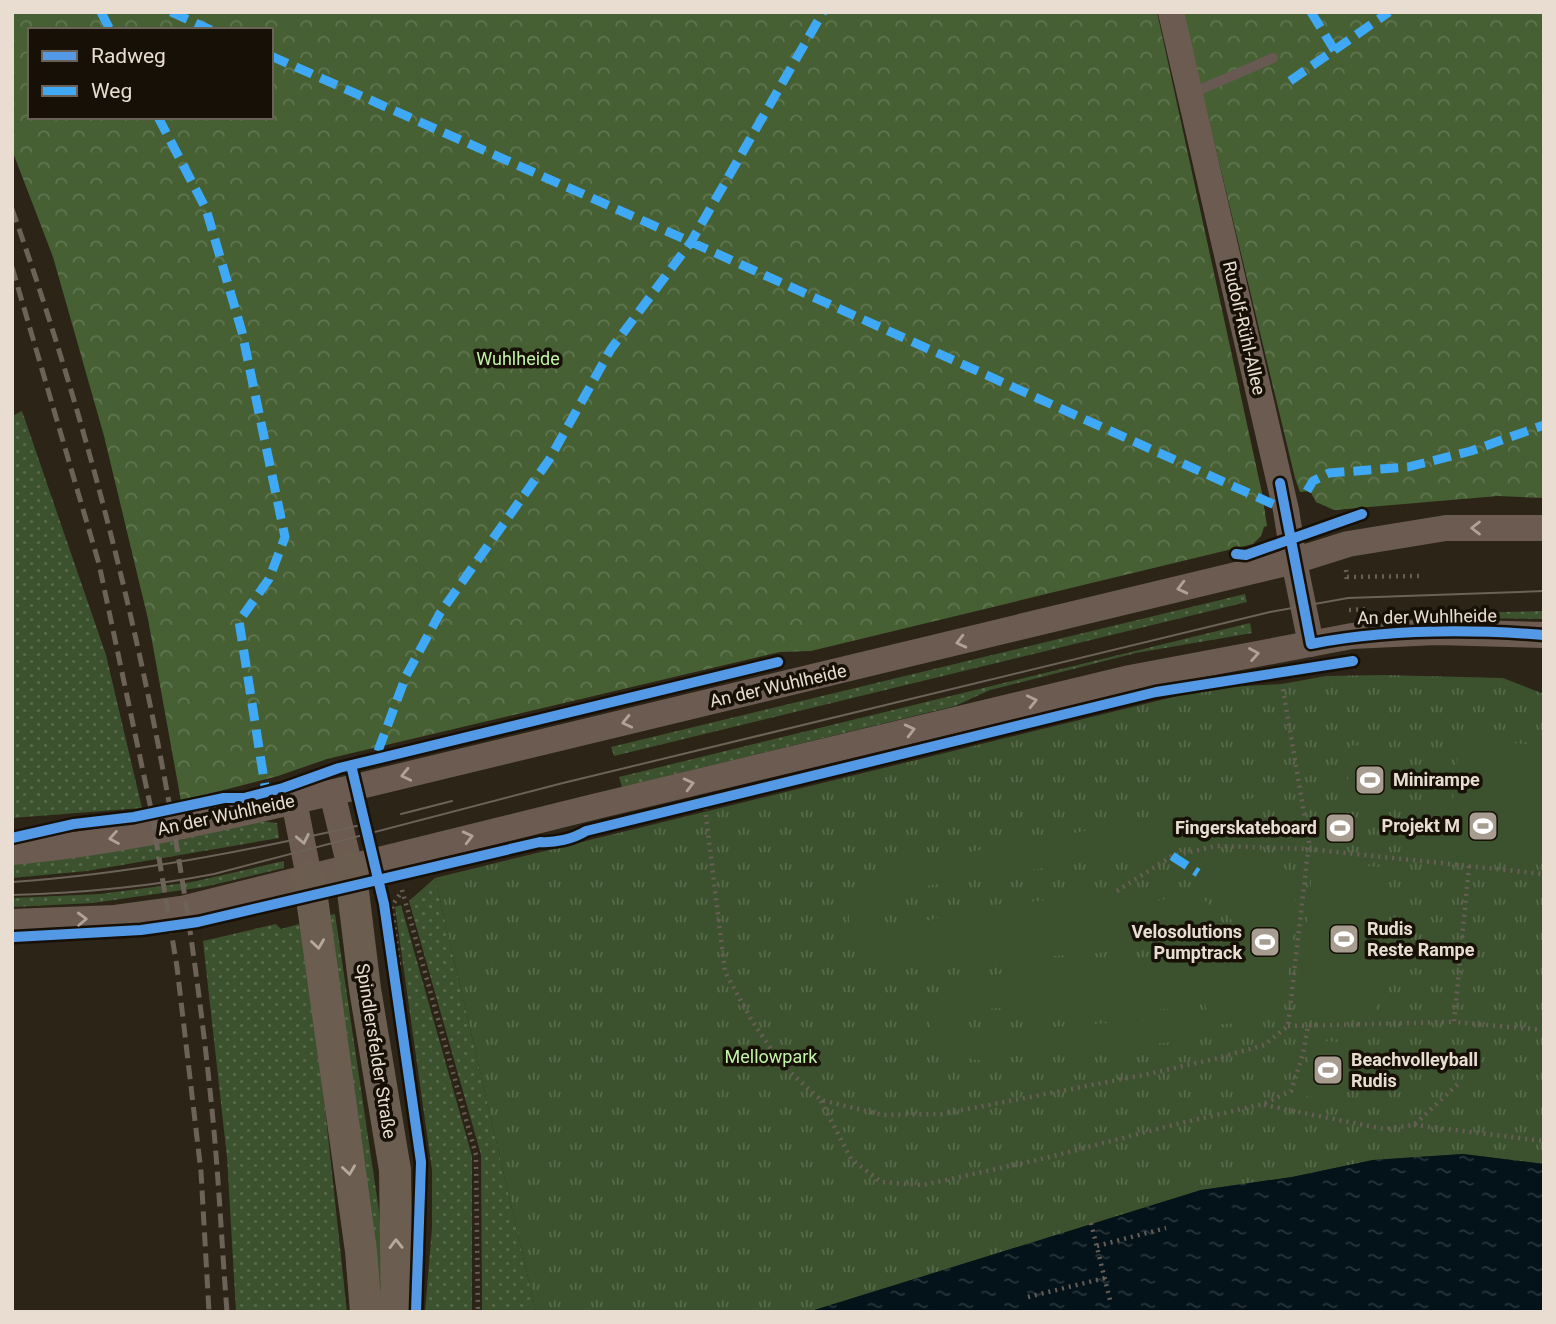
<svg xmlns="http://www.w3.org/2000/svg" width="1556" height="1324" font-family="Roboto,sans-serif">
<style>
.grass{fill:url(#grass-dots)}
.forest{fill:url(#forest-crowns);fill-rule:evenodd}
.park{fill:url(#park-tufts)}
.garden{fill:#3c522e}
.water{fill:url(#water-ripples)}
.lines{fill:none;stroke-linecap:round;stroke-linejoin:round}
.path{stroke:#685e56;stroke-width:4.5;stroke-dasharray:2 5;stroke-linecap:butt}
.service{stroke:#685a52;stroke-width:10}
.secondary{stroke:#6b5b51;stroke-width:26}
.trunk{stroke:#6c5d51;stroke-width:32}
.tram{stroke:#6c6258;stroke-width:2}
.rail{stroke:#6c6258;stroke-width:5;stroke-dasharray:14 7;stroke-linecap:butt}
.quiet{stroke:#3fa9f5;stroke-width:9;stroke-dasharray:18 9;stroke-linecap:butt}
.cycleway-casing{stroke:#171007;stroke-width:15}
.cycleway{stroke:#5399e6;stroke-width:10}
.oneway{stroke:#b0a297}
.oneway2{stroke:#b6aa9d}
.labels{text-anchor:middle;stroke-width:7;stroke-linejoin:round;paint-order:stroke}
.street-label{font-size:18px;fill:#e8ddd0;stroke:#171007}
.park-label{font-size:18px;fill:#c1f3a8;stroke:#171007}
.poi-label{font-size:18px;font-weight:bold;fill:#e8ddd0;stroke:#171007;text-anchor:start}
</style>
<defs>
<pattern id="grass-dots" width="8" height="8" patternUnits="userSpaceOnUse" patternTransform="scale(1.75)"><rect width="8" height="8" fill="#3c522e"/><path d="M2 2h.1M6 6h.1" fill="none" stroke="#586a4b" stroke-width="1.8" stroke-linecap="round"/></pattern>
<pattern id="forest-crowns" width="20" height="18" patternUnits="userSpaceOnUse" patternTransform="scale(1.75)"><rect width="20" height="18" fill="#466034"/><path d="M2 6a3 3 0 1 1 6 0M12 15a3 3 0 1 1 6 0" fill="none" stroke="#617650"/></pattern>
<pattern id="park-tufts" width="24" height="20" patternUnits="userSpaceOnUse" patternTransform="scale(1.75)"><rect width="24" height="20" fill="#3c522e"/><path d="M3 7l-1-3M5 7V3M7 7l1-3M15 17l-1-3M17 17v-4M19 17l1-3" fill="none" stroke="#586a4b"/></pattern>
<pattern id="water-ripples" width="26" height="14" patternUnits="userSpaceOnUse" patternTransform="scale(1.75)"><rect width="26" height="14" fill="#04131a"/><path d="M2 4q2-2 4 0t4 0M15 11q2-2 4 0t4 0" fill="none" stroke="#29353a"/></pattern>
</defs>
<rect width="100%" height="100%" fill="#2c2417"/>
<path class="grass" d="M22,411l84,244 36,153 -130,10v-402z
M1245,594l2,8 -633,154 -3,-9z
M1544,611v8l-119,-2 -1,-3z
M1250,623l2,10 -116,20 -146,37 -35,16 -333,81 -3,-10z
M261,821l16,2 2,15 -192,33 -75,7v-14z
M284,861v7l-80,19 -111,16 -81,4v-9l88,-4 92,-12z
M435,878l101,434h-54l-1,-157 -72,-254z
M401,905l71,251v156h-47l7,-84v-58l-37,-263z
M335,914l44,297 7,88 -9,13 -52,-396z
M276,924l5,5 18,-5 8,17 40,371h-111l-9,-155 -24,-216z"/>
<path class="forest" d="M12,12h1145l105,481 5,33 -3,1 -3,9 -8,8 -442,107 -31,1 -453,107 -49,17 -97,25 -33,-182 -44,-183 -51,-179 -41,-107zM30,30h241v87h-241z
M1183,12h361v486l-46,-2 -164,14 -18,-8 -6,-11 -10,1 -5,-14z"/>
<path class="park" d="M1383,675l120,3 41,16v470l-81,-10 -90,6 -81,17 -91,13 -393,122h-272l-101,-434 775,-190 72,-4 44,-8z"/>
<path class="garden" d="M1460,738l84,8v118l-124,-12 6,-54 27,2z
M1351,745l44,4 -7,66 -43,-4z
M1260,797l7,38c-94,15 -189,27 -284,42 -22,4 -82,10 -98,22 -10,8 -7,19 -3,29l9,3 78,-22 32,-5 113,-9 29,7 19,-2 22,-6 22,7 9,10 17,34v10l-14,28 -24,21 -18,5 -41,1 -19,4 -79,-1 -39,-5 -33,3 -7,3 -2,4 4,8 14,3 39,1 178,-13 8,6 2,11 -6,6 -147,13 -23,4 -20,-3 -15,6h-15l-22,-7 -15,-12 -8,-13 -1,-16 8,-14 21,-17 106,-18 102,-7 22,3 8,-2 4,-10 -52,-1 -59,8 -129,7 -72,8 -16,-6 -11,-12 -12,-29v-19l5,-13 13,-13 36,-13 243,-44 40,-11z
M1212,854l76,16 8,15 -2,45 -6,43 -11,40 -13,9 -42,2 -14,-6 -3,-15c8,-9 19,-18 26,-28 16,-22 6,-52 -10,-71 -8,-10 -20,-11 -29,-24l4,-19z
M1313,861l77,7 -14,148 -77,-7z
M1310,1039l42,5 -6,57 -42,-5z"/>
<path class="water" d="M1463,1154l81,10v148h-736l393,-122 91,-13 81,-17z"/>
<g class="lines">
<path class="path" d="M1346,570l1,13
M1347,577l72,-1
M1349,610l17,-1
M705,808l20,164 26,47 30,45 40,36 62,15 59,-1 202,-39 74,-17 46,-13 24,-19 21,-184 -27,-158
M1469,866l-15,156 90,8
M402,890l74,265 2,157
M1117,891l55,-35 44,-10 92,3 236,25
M393,977l6,-13 -7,-58 10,-15
M1288,1026l166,-4
M821,1101l30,58 30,23 42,3 123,-27 123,-32 94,-22 28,-13 12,-37 5,-29
M1264,1105l120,24 30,-4 45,-42
M1414,1125l130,16
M1091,1223l19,77
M1097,1246l69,-18
M1028,1297l77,-19"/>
<path class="service" d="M1190,94l83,-36"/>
<path class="secondary" d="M1171,12l115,498 8,51 17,83
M332,793l18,74
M294,801l15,76
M12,852c116,-10 231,-39 344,-65l938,-226 54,-17 98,-16h98
M12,922l103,-4 66,-9 412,-102 537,-129 222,-42 85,-4 107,3"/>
<path class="trunk" d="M350,867l15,122 30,181 2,142
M309,877l52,374 5,61"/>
<path class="tram" d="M401,814l51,-13
M12,882c117,-8 235,-31 349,-57
M12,895c69,-2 135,-8 202,-21l349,-91 707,-171 78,-14 196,-7"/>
<path class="rail" d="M12,209c104,293 171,602 201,911 6,63 9,128 14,192
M12,267l87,297 52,245 26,158 24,205 8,140"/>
<path class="quiet" d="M101,12l9,18
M171,12l40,18
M1311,12l24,39
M271,56l420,186 595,268
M1290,81l99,-69
M158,117l48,92 36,123 43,205 -16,42 -30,42 26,165
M1307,491l6,-10 16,-8 79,-6 63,-16 73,-26
M378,751l28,-75 34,-63 109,-153 62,-111 80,-107 132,-230
M1172,856l26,17"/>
<g class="cycleway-casing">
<path id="cycleway" d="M1280,483l31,161c76,-15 156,-15 233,-9
M1236,554l10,1 116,-41
M351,765l33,139 37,258 -5,150
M12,838l62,-14 60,-7 90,-19h20l39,-10 56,-20 439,-106
M14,937l127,-7 57,-8 342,-80c15,1 33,-3 46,-11l570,-139 197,-31"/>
</g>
<use href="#cycleway" class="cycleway"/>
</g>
<defs><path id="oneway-chevron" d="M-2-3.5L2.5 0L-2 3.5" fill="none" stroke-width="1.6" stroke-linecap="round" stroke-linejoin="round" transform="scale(1.75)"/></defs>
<g class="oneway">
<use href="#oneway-chevron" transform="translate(1476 528) rotate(180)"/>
<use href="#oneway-chevron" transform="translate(1182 588) rotate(166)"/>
<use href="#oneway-chevron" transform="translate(961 642) rotate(166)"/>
<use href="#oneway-chevron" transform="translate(1254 654) rotate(-10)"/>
<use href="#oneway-chevron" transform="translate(1032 701) rotate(-13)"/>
<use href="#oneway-chevron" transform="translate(627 722) rotate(167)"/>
<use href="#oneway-chevron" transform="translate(910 730) rotate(-14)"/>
<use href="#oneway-chevron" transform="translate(406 775) rotate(167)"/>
<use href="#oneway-chevron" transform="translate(689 784) rotate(-14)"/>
<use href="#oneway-chevron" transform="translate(468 837) rotate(-14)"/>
<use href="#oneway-chevron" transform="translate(114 838) rotate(170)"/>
<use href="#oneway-chevron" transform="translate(303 839) rotate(78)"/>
<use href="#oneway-chevron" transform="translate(82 919) rotate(-2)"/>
</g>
<g class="oneway2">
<use href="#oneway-chevron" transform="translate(318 944) rotate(82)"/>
<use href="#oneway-chevron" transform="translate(349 1170) rotate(82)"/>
<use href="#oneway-chevron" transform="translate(396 1244) rotate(-91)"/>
</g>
<defs>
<g id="stadium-square" transform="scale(1.575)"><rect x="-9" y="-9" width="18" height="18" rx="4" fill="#a69c8f" stroke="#171007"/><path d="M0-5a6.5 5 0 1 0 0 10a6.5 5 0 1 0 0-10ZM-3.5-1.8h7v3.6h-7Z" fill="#fff"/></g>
</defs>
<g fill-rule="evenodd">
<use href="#stadium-square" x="1370" y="780"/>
<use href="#stadium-square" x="1483" y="826"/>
<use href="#stadium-square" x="1340" y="828"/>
<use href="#stadium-square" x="1344" y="939"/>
<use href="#stadium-square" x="1265" y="942"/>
<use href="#stadium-square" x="1328" y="1070"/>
</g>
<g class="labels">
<g class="street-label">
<text transform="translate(1244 328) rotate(77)" y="6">Rudolf-Rühl-Allee</text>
<text transform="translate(1427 617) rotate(-1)" y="6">An der Wuhlheide</text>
<text transform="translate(778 686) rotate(-13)" y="6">An der Wuhlheide</text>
<text transform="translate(226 815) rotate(-12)" y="6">An der Wuhlheide</text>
<text transform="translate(376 1051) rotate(81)" y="6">Spindlersfelder Straße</text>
</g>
<g class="park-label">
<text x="518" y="365">Wuhlheide</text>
<text x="771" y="1063">Mellowpark</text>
</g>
<g class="poi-label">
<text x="1393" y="786">Minirampe</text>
<text x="1460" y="832" text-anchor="end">Projekt M</text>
<text x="1317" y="834" text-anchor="end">Fingerskateboard</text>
<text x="1367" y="935">Rudis<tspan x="1367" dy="21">Reste Rampe</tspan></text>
<text x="1242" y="938" text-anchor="end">Velosolutions<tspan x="1242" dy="21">Pumptrack</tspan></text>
<text x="1351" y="1066">Beachvolleyball<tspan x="1351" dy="21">Rudis</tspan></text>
</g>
</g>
<rect width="1556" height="1324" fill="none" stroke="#e8ddd0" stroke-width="28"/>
<rect x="28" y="28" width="245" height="91" fill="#171007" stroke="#6b6257" stroke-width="2"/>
<rect x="42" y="51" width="35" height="10" fill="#5399e6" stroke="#6b6257" stroke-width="2"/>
<text x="91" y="63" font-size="21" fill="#e8ddd0">Radweg</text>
<rect x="42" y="86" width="35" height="10" fill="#3fa9f5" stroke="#6b6257" stroke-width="2"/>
<text x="91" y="98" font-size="21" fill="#e8ddd0">Weg</text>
</svg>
